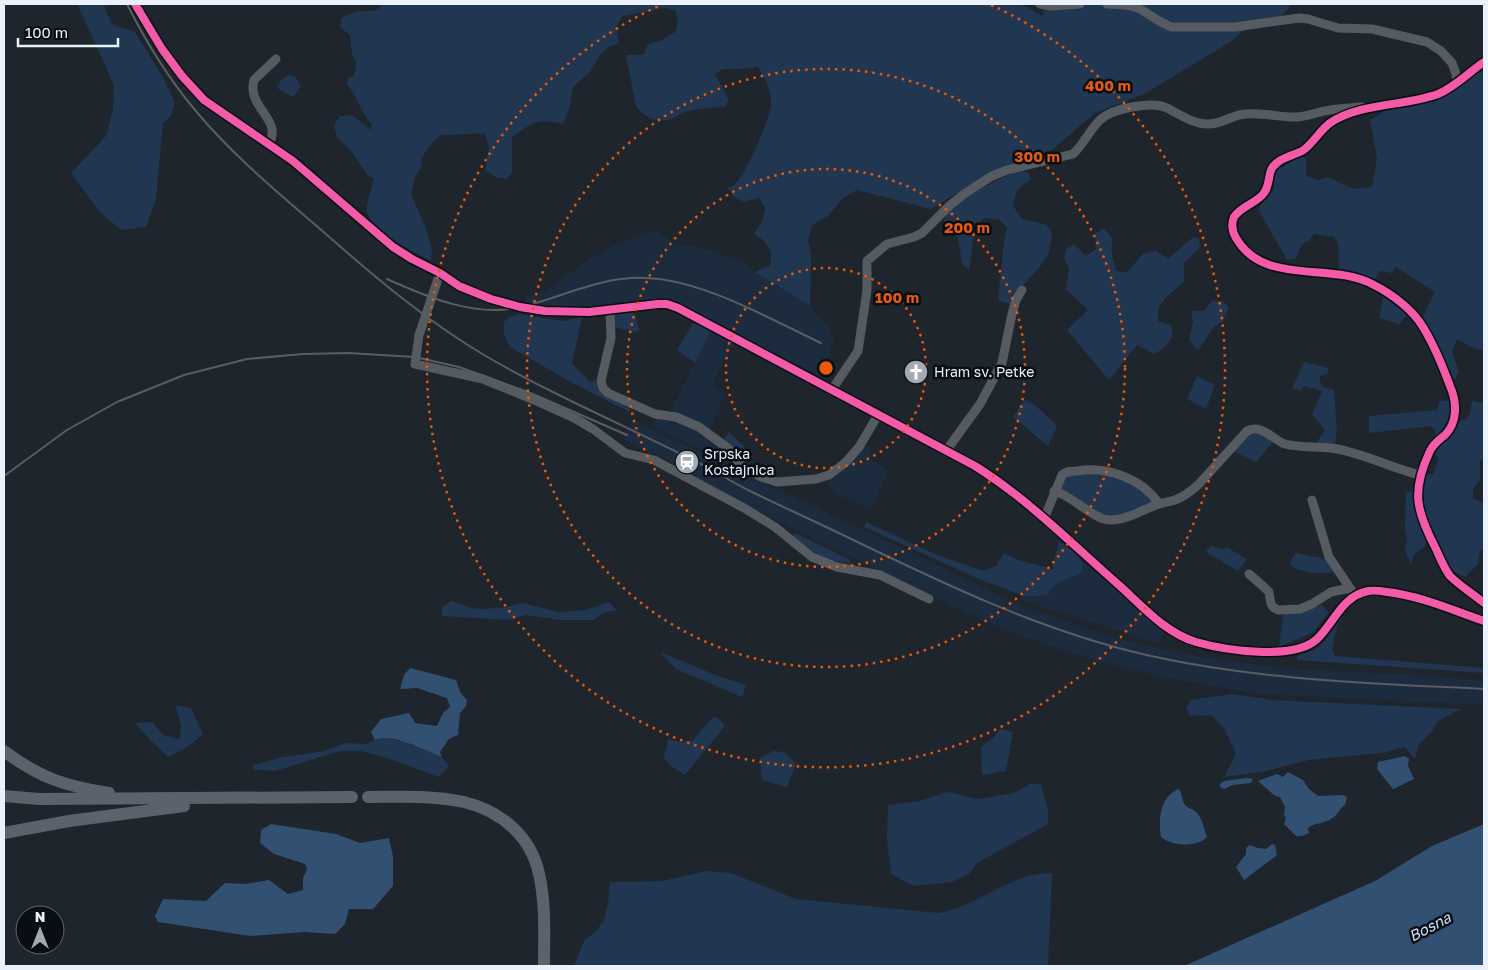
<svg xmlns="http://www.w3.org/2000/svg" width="1488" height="970" font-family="'Golos Text',sans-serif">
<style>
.built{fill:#1c2c3e}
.green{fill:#213650}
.water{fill:#325072}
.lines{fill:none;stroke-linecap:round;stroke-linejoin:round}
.minor{stroke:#565b62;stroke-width:9}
.major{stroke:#555c64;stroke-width:10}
.highway{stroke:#5a626c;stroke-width:12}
.rail{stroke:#595d64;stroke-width:2}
.cycleway-casing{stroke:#080e14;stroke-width:11}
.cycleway{stroke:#f35aa7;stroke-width:8}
.ring{fill:none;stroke:#e8590c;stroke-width:2.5;stroke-dasharray:2.5 5}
.labels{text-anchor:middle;stroke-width:5;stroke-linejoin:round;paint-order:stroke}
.poi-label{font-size:14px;fill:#e9f2fc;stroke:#080e14;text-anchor:start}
.water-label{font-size:15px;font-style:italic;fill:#cde2fb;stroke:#080e14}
.centre{fill:#e8590c;stroke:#080e14;stroke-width:2.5}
.ring-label{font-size:15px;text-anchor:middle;font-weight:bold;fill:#e8590c;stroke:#080e14;stroke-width:5;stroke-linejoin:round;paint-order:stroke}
</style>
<rect width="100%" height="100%" fill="#1e252d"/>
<path class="built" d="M657,230l17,14 26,3 43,15 12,10 55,34 19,22 5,12 -14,36 -136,-69 -100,2 -39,-2 -20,-4 1,-6 16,-4 49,-35 24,-13z
M711,330l24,11 -22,42 1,5 11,6 -16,37 -21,-14 -17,-6z
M657,417h13l28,12 28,22 -6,8 -68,-33z
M632,420l96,45 31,17 35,15 233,111 82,28 44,11 49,10 79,11 134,7 69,6v24l-226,-11 -95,-17 -68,-17 -30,-9 -59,-21 -37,-16 -234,-114 -75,-44 -38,-17z
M865,444l7,3 -2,12 18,11v2l-17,37 -38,-16 -6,-14z
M1080,559l86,71 -8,13 -138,-43 2,-5 13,2 12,-2 8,-11 8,-5 12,-2 6,-5 2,-7z"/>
<path class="green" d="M77,4h33l-6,3 9,18 22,7 26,42 14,28 -4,14 -8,7 -7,76 -10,28 -25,3 -22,-19 -28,-38 35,-37 7,-26 1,-25z
M381,4h640l21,12 5,-12h245l-16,18 -23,1 -23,19 -84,51 -51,20 -43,37 -67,26 -54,33 -74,-19 -14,8 -15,18 -16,9 -4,15 3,15 -1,51 -55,-34 15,-7c4,-16 -4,-24 -16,-31l9,-15 2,-11 -6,-10 -15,4 -10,-5 -6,-9c2,-1 5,-2 7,-4 11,-10 38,-70 36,-85 -1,-12 -7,-22 -13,-32l-19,2h-16l-8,5 14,26 -4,7c-13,1 -27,1 -40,5 -5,1 -9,6 -14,7 -14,4 -27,-1 -35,-13l-10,-51h17l5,-11 12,-3 15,-9 3,-10 -3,-12 -11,-2 -41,8 -7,10 3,18 -11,3 -8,8 -11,18 -16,14 -3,19 -7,18c-28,-6 -28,-2 -51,13v35l-5,7 -10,-1 -12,-8 4,-23 -4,-13c-15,-2 -30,2 -45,1l-9,10 -10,13 1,9 -7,10 -4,17 14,32 7,23 -1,12c-17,-9 -59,-29 -64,-49 -2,-8 6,-24 6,-34l-5,-2 -19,-28 -12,-10 -3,-13 6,-9 12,-1 19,15 1,-5c-12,-14 -14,-27 -25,-41l1,-7h6l2,-15 -4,-8 -2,-19 -9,-7v-10l14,-6 24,-2z
M1484,71v279l-9,-1 -18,-10 -5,12 7,21 -5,8 -31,-64 12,-24 -39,-25 -4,6 -12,-2 -7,10 -15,-8 -19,-2 -1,-27 -4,-7 -20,-3 -5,7 -6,2 -8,16 -8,1 -29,-51 16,-20v-11l3,-8 25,-14 4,3v17l12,4 10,-3 26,12 18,-2 5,-29 -7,-38 15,-9 52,-11 31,-22z
M289,75l6,1 6,10 -8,11 -16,-9 4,-8z
M1019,170l10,3 2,6 -14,11 -4,16 9,13 22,5 6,4 2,10 -4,17 -9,13 -20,21 -7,16 -14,-5 6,-59 3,-13 -7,-8 -16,-2 -9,9 -6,43 -7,-6 -4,-26 -14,-16c1,-4 2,-8 5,-11 11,-13 53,-34 70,-41z
M1104,228l9,11c-3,14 0,18 3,32l11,1 16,-18 13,-3 12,8 25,-22 6,2 1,8 -16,16v19l-17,14 -9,12v13l13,4c5,15 -4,20 -16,29l-18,-9 -28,35 -42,-50 21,-20 -22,-21 3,-20 -5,-12 3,-9 7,-4 12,12 10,-7 -1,-15z
M1383,297l25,17 -9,10 -20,-6z
M1212,301h11l6,7 -7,14 -8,5 -16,23 -9,-11 4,-17 -2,-11h13z
M634,312l5,17 -2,3 -24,-5 1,-12z
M519,314l44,7 19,-4 -10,46 18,19 5,-2 11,15 25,14 -2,3 -60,-31 -59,-34 -6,-12v-13l5,-5z
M693,323l18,7 -16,33 -18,-13z
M1304,362l24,6v5l-8,3v5l3,6 11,3 3,39 -2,17 -20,-1 10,-15 -13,-16 10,-23 -18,-5 -3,5 -9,-3z
M1197,376l18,9 -9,24 -19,-10z
M1025,400l11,6 21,20 -9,20 -35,-29z
M1451,400c1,19 -5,25 -16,39v-9l-5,-4 -61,7v-17l68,-6 3,-9z
M1472,401l12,2v57l-4,1v19l-7,9v9l11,5v45l-4,3 -2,13 -13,13 -14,-7 -24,-42 -6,-28 4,-26h8l6,-16 -5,-4 2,-7 14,-11 11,-16h5l4,-7z
M729,432l16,15 4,5 1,4 -5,6 -22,-21z
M1251,433l11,2 11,7 -17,20 -23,-11z
M1090,472c24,5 47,9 62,30l-25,12 -13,2 -17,-4 -24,-17 -15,-7 9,-13z
M1415,491l3,31 8,18 -1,6 -11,9 -3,9 -6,-13 2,-12 -2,-11 1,-36z
M866,522l69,32 48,17 13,-5 8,-13 14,7 34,9 7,-28c6,5 17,11 21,18 12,17 -14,18 -23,24 -4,3 -7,7 -10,12l-12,2 -13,-2 -41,-15 -117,-53z
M795,533l55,27v3c-27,-3 -35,-10 -56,-26z
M1211,545l9,4 8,-1 19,11 -9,12 -32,-19z
M1295,553l31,6 8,13c-16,2 -29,2 -43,-6v-5z
M451,601l20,7 13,1 22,-2 17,-4 35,9 28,-2 22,-8 9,8 -14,3 -9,7h-34l-34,-5 -18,5 -66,-4v-9z
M1321,605l8,7 -15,20 -35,15 4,-33 21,-2z
M1338,622l-6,27 3,7 149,12v5l-187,-13v-4c26,-8 26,-12 41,-34z
M660,652l58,24 28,9 -4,12 -66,-28z
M1232,694l40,6 189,9 -23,12 -7,12 -12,11 -4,15 -10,-12 -24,6 -72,7 -43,11 -42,6 12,-24 -13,-26 -12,-12 -21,1 -4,-8 5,-8z
M175,705l16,3 12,26 -17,14 -18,9 -18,-17 -15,-17 17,-1 11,13 17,4 1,-14z
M717,717l8,9 -40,49 -14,-9 -7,-8 4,-19 11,3 13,-1 20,-23z
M1000,729l13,3 -7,39 -24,4 -1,-28 14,-11z
M381,737l24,5 37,15 7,9 -10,11 -55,-20 -23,-6h-21l-65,20 -22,-1v-5l30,-8 42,-6 20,-8 21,1z
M773,751l11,1 12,12 -9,23 -25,-7 -2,-22z
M1030,784h11l7,26v14l-71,39 -7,10 -18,9 -39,4 -22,-12 -4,-35 1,-34 32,-4 27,-9 31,7 36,-6z
M707,871l24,2 65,26 143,14c7,-2 13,-3 19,-5 31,-12 60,-36 94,-35l-4,93h-474l10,-25 12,-10 8,-11 4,-17 2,-21 52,-1z"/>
<path class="water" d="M410,668l46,12 4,12 7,8 -1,6 -6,7 -2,22 -9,4 -9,13 2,5c-17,-6 -51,-25 -67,-17l-4,-8 10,-13 28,-6 6,10 22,3 6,-13 7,-6 -3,-9 -30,-10 -17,1 4,-14z
M1405,756l4,3 -1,7 6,13 -21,10 -16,-20 1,-7z
M1288,772l15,8 6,9 9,7 25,-1 4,2 -2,8c-5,3 -7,9 -11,12 -8,7 -19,5 -26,11l1,5 -7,3h-6l-12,-12 2,-6 -2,-3 1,-8 -5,-10 -6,-2 -16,-14 19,-7 6,3z
M1247,778l6,1 -2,4 -18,2 -9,4 -4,-2v-3l4,-3z
M1179,789c3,5 3,12 6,16 3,4 6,3 10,6 7,5 9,18 12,26 -11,11 -35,9 -46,0 -3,-17 -1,-41 18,-48z
M271,824l65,10 24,9 29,-5 4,19v29l-20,23h-24l-4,15 -10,10 -30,-2 -55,4 -92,-14 -3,-6 8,-17 43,2 19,-18 20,1 24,-4 19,14 15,-4v-12l4,-9 -2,-5 -31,-10 -14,-11 1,-13z
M1484,824v142h-300l191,-85 57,-35z
M1272,844l3,1 2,10 -33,25 -8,-13 10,-13v-6l4,-3 8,3 8,1z"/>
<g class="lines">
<path class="minor" d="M1040,4l10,2 30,-2
M1107,4c10,0 21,0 31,4 12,6 21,15 34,19h63l64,-9 9,1 30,9 34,1 55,13 14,9 11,12 4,11 1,7
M1484,62c-15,10 -29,25 -46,32 -32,12 -79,9 -108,29 -11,8 -17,21 -28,28 -10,5 -23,7 -30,17 -4,7 -2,17 -8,25 -7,10 -23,13 -30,24 -3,7 -2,14 2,21 28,49 96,23 138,47 18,9 39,25 49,42 11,18 20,40 27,59 7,16 8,36 -5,49 -6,5 -11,8 -15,16 -19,40 -14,60 6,98 4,9 8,19 14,27 10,10 23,18 34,27
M268,145c17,-25 -22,-37 -14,-65l22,-21
M440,273l-21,62 -4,29 68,15 49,20 44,20 17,10 32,24 29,7 90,48 31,19 37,30 25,10 43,8 49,24
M610,310l1,28 -10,43 2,7 5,5 47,21 21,3 23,10 30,22 10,14 9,7 13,7 16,5 39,-3 13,-4 17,-13 13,-15 19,-32
M831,391l27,-40 9,-61v-29l20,-17 27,-7 8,-4 27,-27 15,-12 28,-18 15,-6 66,-16c11,-10 17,-25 28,-35 13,-11 51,-18 66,-11 12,6 27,17 42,16 13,0 23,-9 36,-10 18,-2 36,4 53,3 9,-1 18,-4 26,-6 13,-3 26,-3 38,-4
M946,451l34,-47 22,-41 10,-49 4,-14 6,-10
M1054,491c18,5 30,20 47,27 18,7 39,-7 55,-13 7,-3 13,-3 19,-5 9,-3 16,-9 23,-15l49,-54c14,-8 26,9 38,13 16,4 31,2 46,4 31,4 59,20 89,27
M1312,500l17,57 23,34
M1044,519l18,-44c4,-4 9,-4 15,-4 29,-5 65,7 82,33
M1249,574l16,14 4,4 2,12 2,3 5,3 22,-1 12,-5 19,-12 19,-4"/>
<path class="major" d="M135,4l27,45 20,27 22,24 89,61 100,86 19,12 28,14 19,13 32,13 29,8 25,4 44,1 69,-8h9l11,4 297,158c53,33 98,79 145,120 23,21 46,47 76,56 28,8 98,19 121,-3 17,-16 25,-43 51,-48 6,-1 13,0 19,1 34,4 65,18 97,29"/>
<path class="highway" d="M4,751c36,27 61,35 105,42
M4,796l35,3 313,-2
M368,797c31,0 65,-2 96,5 37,9 67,34 75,72 7,30 5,62 5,92
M4,833l65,-12 115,-15"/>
<path class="rail" d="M127,4c19,38 41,74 68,106 39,47 86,85 132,125 50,44 100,86 157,120 70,41 147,73 219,110 17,9 32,19 49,27 31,15 62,29 93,44 95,46 190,92 293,117 114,27 230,30 346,36
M387,279c40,18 89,39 134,28 42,-10 80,-31 124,-29 56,1 127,42 176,65
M4,476l63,-46 50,-28 67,-27 63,-16 56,-5 45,-1 67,4 44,10 69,25 99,43"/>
<g class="cycleway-casing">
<path id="cycleway" d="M135,4l27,45 20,27 22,24 89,61 100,86 19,12 28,14 19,13 32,13 29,8 25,4 44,1 69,-8h9l11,4 297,158c53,33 98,79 145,120 23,21 46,47 76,56 28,8 98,19 121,-3 17,-16 25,-43 51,-48 6,-1 13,0 19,1 34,4 65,18 97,29
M1484,62c-15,10 -29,25 -46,32 -32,12 -79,9 -108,29 -11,8 -17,21 -28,28 -10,5 -23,7 -30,17 -4,7 -2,17 -8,25 -7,10 -23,13 -30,24 -3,7 -2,14 2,21 28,49 96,23 138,47 18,9 39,25 49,42 11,18 20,40 27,59 7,16 8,36 -5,49 -6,5 -11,8 -15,16 -19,40 -14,60 6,98 4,9 8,19 14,27 10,10 23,18 34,27"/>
</g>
<use href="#cycleway" class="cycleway"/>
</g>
<g class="ring">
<circle cx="826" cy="368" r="100"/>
<circle cx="826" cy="368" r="199"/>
<circle cx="826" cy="368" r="299"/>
<path d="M991 5A399 399 0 1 1 661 5"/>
</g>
<defs>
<g id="church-disc" transform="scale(1.25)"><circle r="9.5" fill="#a2aab4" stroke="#080e14"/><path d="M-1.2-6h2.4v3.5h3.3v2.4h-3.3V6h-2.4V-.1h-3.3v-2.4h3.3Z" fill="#fff"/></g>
<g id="station-disc" transform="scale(1.25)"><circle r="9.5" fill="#a2aab4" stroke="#080e14"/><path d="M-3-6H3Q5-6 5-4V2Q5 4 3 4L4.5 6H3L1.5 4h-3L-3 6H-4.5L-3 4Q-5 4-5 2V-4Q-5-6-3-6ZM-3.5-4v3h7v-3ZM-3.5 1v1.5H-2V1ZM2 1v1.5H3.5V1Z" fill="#fff"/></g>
</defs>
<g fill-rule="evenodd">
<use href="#church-disc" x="916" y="372"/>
<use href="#station-disc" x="687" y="462"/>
</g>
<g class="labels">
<g class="poi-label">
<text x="934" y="377">Hram sv. Petke</text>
<text x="704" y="459">Srpska<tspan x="704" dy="16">Kostajnica</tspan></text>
</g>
<g class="water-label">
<text transform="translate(1430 927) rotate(-28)" y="5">Bosna</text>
</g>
</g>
<circle cx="826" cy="368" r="8" class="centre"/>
<g class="ring-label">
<text x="1108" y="91">400 m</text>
<text x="1037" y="162">300 m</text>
<text x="967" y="233">200 m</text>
<text x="897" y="303">100 m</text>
</g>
<rect width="1488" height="970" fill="none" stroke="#e9f2fc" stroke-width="10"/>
<g transform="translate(40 930)"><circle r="24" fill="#080e14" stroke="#626971"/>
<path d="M0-4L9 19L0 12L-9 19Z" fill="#a2aab4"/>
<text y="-8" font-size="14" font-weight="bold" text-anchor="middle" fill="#e9f2fc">N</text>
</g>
<path d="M18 38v8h100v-8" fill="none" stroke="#e9f2fc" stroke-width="2.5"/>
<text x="25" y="38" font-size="15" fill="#e9f2fc" stroke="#080e14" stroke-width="4" paint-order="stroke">100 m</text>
</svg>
